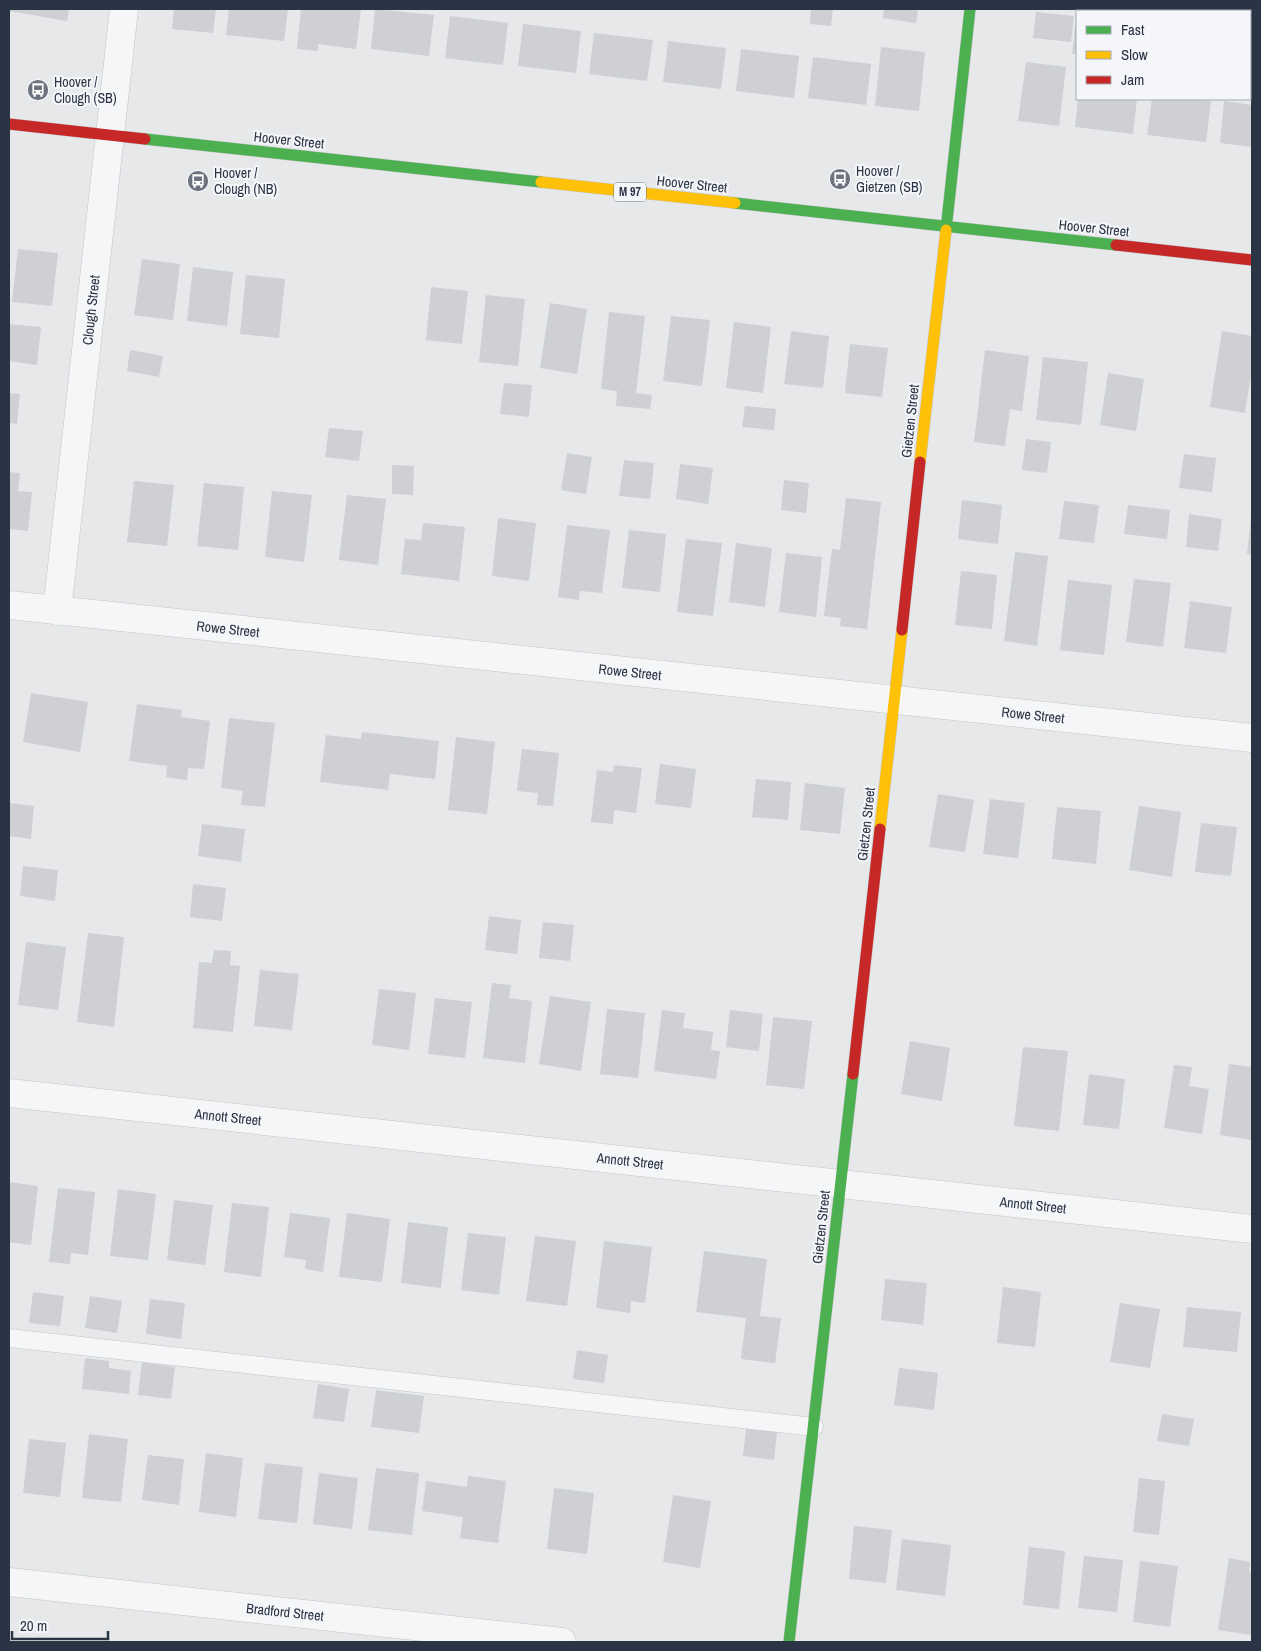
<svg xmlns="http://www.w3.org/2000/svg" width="1261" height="1651" font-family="'Archivo Narrow',sans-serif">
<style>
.building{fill:#ced0d3}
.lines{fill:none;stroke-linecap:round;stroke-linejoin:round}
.lane-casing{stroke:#c4c6c8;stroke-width:19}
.street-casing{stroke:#c4c6c8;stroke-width:29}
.fast-casing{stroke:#c4c6c8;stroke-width:12}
.slow-casing{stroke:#c4c6c8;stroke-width:12}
.jam-casing{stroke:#c4c6c8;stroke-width:12}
.lane{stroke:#f5f6f7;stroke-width:18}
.street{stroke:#f5f6f7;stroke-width:28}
.fast{stroke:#4caf50;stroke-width:11}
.slow{stroke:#ffc107;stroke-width:11}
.jam{stroke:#c62828;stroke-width:11}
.labels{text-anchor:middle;stroke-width:4;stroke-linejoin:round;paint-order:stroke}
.shield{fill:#f4f6f9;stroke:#676e7b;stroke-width:1}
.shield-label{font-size:12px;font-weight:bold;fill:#2b3445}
.poi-label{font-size:14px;fill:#2b3445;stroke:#f4f6f9;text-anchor:start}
.street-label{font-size:14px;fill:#2b3445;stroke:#f4f6f9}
</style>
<rect width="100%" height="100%" fill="#e6e8ea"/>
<path class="building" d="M9,9h60l-2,12 -58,-10z
M174,9h42l-3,24 -41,-4z
M229,9h59l-4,32 -58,-6z
M301,9h60l-5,40 -38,-5v7l-21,-2z
M375,9l59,6 -5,41 -58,-7z
M811,9h22l-2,17 -21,-2z
M884,9h34l-2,14 -33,-5z
M1036,12l38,4 -3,26 -38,-4z
M450,16l58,7 -5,42 -58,-7z
M1076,19h1v35h-5z
M523,24l58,7 -5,42 -58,-7z
M594,33l59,7 -6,41 -58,-7z
M668,41l58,7 -5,41 -58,-7z
M881,47l44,5 -6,59 -44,-5z
M741,49l58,7 -5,42 -58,-7z
M813,57l58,7 -5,41 -58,-7z
M1026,62l40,5 -7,59 -41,-5z
M1078,99h59l-4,35 -58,-7z
M1152,99h43l16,2 -5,41 -59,-7z
M1224,101l28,4v42l-32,-4z
M18,249l40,4 -6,53 -40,-4z
M142,259l38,5 -7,56 -39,-5z
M193,267l40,5 -6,54 -40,-5z
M246,275l39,4 -6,59 -39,-4z
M431,287l37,4 -6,53 -36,-4z
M486,295l39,4 -7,67 -39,-4z
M550,303l37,6 -10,65 -37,-6z
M609,312l36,4 -9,77 16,2 -2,14 -34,-3 1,-15 -16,-2z
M671,316l39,4 -8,66 -39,-5z
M734,322l37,5 -8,66 -37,-5z
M9,324l32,3 -4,38 -28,-4z
M791,331l38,5 -6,52 -39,-4z
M1222,331l30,5v32l-7,45 -35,-6z
M850,344l38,4 -6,49 -37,-4z
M130,350l33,6 -4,21 -32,-6z
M985,350l44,6 -7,55 -12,-2 -5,37 -31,-4z
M1043,357l45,5 -7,63 -45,-5z
M1108,373l36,6 -8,52 -36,-6z
M504,383l28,2 -3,32 -29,-3z
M9,393l11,1 -3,30 -8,-1z
M745,406l31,3 -2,21 -32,-3z
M329,428l34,3 -4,30 -34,-4z
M1026,439l25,3 -4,31 -25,-3z
M567,453l25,4 -6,37 -25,-4z
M1184,454l32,4 -4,34 -33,-4z
M624,460l30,3 -4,36 -31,-3z
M680,464l33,4 -5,36 -32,-5z
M392,465l22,1 -1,29 -21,-1z
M9,472l11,1 -2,18 14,1 -4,39 -19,-2z
M784,480l25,3 -3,30 -25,-3z
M134,481l40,4 -7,61 -40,-4z
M204,483l40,4 -6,63 -41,-4z
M272,491l40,4 -8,67 -39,-5z
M347,495l39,4 -8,66 -39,-5z
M846,498l35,4 -14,127 -27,-3 1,-8 -17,-2 8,-67 8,1z
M962,500l40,5 -4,39 -40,-5z
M1064,501l35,4 -5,38 -35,-4z
M1128,505l42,5 -3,29 -43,-5z
M1189,514l33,5 -4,32 -32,-4z
M498,518l38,5 -7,58 -37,-5z
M1251,518h1v37l-5,-1z
M423,523l42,4 -6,54 -58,-7 4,-35 16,1z
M567,525l43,5 -8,63 -22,-2 -1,9 -21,-3z
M629,530l37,4 -6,58 -38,-4z
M686,539l36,4 -9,73 -36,-4z
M736,543l36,5 -7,59 -36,-5z
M1015,552l33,4 -11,90 -33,-5z
M786,553l36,4 -6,60 -37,-5z
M961,571l36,4 -5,54 -37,-4z
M1134,579l37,4 -8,64 -37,-5z
M1068,580l44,5 -8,70 -44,-5z
M1190,601l42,6 -6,46 -42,-5z
M31,693l57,9 -8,50 -57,-10z
M137,704l45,6 -1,7 29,4 -6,48 -16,-1 -1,12 -21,-3 1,-11 -38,-5z
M229,718l46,5 -10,84 -24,-2 2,-14 -22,-3z
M362,732l77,9 -4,38 -45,-5 -2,16 -68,-8 6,-47 35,4z
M456,737l39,5 -8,72 -39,-4z
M522,749l37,4 -6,53 -16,-1 1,-12 -21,-2z
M660,764l36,5 -5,39 -36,-4z
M614,765l28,3 -6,45 -22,-3 -1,14 -22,-2 6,-52 16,2z
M756,779l35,3 -3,38 -36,-3z
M805,783l40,5 -5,46 -40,-4z
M938,794l36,6 -9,52 -36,-5z
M990,799l35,4 -7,55 -35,-4z
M9,803l25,3 -3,33 -22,-3z
M1139,806l42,6 -9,65 -43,-7z
M1057,807l44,4 -5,53 -44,-5z
M1201,823l36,4 -6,49 -36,-4z
M202,824l43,5 -4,33 -43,-6z
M23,866l35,4 -3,31 -35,-5z
M193,884l33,4 -4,33 -32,-4z
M489,916l32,4 -4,34 -32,-4z
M543,922l31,3 -4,36 -31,-3z
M88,933l36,4 -10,90 -37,-5z
M26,942l40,5 -8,63 -40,-5z
M214,950l17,1 -1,14 10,1 -7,66 -40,-4 6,-66 13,1z
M260,970l39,4 -7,56 -38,-4z
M492,983l19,2 -2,13 23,3 -7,62 -42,-5z
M379,989l37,4 -7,57 -37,-5z
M550,996l41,6 -10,69 -42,-7z
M435,998l37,4 -7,56 -37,-4z
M607,1009l38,4 -7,65 -38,-4z
M662,1010l23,3 -2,15 30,4 -2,18 9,1 -4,28 -62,-8z
M730,1010l33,4 -4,37 -33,-4z
M773,1017l39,4 -8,68 -38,-4z
M910,1041l40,7 -8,53 -41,-7z
M1023,1047l45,4 -9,80 -45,-5z
M1229,1064l23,3v73l-32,-5z
M1174,1065l18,2 -3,19 20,3 -7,45 -38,-6z
M1089,1074l36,5 -6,50 -36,-4z
M9,1182l29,4 -7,59 -22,-3z
M58,1188l37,4 -7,63 -17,-2 -1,11 -21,-2z
M118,1189l38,5 -8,66 -38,-4z
M174,1200l39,5 -8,60 -38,-5z
M232,1203l37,4 -8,70 -37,-5z
M290,1213l40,5 -7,54 -18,-3 1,-9 -22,-3z
M347,1213l43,6 -8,63 -43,-5z
M408,1222l40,5 -7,61 -40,-5z
M468,1233l38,4 -7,58 -38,-5z
M535,1236l41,5 -9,65 -41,-5z
M604,1241l48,6 -7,56 -14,-2 -1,12 -34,-5z
M704,1251l63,8 -7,57 21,2 -6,45 -34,-4 5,-41 -50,-6z
M885,1279l42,4 -4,42 -42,-5z
M1003,1287l38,5 -6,55 -38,-4z
M33,1292l31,4 -4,30 -31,-3z
M90,1296l32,5 -5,32 -32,-5z
M150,1299l35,4 -4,36 -35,-5z
M1120,1303l40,6 -10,59 -40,-6z
M1187,1307l54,5 -4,40 -54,-5z
M577,1350l31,5 -4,28 -31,-4z
M85,1358l24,3v7l22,3 -2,23 -47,-5z
M142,1362l33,5 -4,32 -33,-4z
M899,1368l39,5 -4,37 -40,-5z
M318,1384l31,5 -5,33 -31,-4z
M376,1390l48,6 -5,37 -48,-6z
M1162,1414l32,5 -5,27 -32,-5z
M746,1429l31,3 -3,28 -31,-4z
M89,1434l39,5 -7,63 -39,-4z
M29,1439l37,4 -6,54 -37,-4z
M206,1453l37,5 -7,59 -37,-5z
M148,1455l36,4 -5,46 -37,-5z
M265,1463l38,4 -6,56 -39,-4z
M376,1468l43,5 -7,62 -44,-5z
M319,1473l39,5 -6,51 -39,-5z
M468,1476l38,5 -8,62 -38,-5 3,-21 -41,-6 4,-30 41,6z
M1139,1478l26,3 -6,54 -26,-3z
M554,1488l40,5 -7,61 -40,-5z
M673,1495l38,6 -11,67 -37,-6z
M854,1526l38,4 -6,53 -37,-4z
M902,1539l49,6 -6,51 -49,-6z
M1029,1547l36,4 -6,58 -36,-4z
M1084,1556l39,4 -6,52 -39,-4z
M1229,1558l21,4 -1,10 3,1v62l-34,-5z
M1140,1561l38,5 -8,61 -37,-5z"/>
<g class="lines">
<g class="lane-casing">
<path id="lane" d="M9,1338l805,89"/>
</g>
<g class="street-casing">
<path id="street" d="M9,605l1243,133
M57,611l67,-602
M9,1093l1243,136
M9,1582l553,60"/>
</g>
<g class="fast-casing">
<path id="fast" d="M145,139l396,43
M735,203l381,42
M946,230l24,-221
M789,1642l64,-568"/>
</g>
<g class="slow-casing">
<path id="slow" d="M541,182l194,21
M920,462l26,-232
M880,829l22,-199"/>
</g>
<g class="jam-casing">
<path id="jam" d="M9,124l136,15
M1116,245l136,15
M902,630l18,-168
M853,1074l27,-245"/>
</g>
<use href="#lane" class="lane"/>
<use href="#street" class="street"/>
<use href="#fast" class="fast"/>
<use href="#slow" class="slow"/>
<use href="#jam" class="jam"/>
</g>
<defs>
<g id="bus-disc" transform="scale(1.125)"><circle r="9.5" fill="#6c737f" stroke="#f4f6f9"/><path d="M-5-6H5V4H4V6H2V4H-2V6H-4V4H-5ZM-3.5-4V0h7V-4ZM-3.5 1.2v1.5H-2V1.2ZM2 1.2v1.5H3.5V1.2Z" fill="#fff"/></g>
</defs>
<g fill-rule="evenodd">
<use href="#bus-disc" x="38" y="90"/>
<use href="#bus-disc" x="840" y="179"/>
<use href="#bus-disc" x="198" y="181"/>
</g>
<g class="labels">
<rect class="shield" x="614" y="182.5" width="32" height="19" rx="4"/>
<g class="shield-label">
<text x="630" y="196">M 97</text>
</g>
<g class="poi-label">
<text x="54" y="87">Hoover /<tspan x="54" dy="16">Clough (SB)</tspan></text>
<text x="856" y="176">Hoover /<tspan x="856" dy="16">Gietzen (SB)</tspan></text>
<text x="214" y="178">Hoover /<tspan x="214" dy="16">Clough (NB)</tspan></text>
</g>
<g class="street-label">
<text transform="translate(289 140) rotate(6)" y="5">Hoover Street</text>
<text transform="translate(692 184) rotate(6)" y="5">Hoover Street</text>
<text transform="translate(1094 228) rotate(6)" y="5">Hoover Street</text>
<text transform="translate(91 310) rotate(-84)" y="5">Clough Street</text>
<text transform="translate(910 421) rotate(-84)" y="5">Gietzen Street</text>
<text transform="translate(228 629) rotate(6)" y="5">Rowe Street</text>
<text transform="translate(630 672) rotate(6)" y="5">Rowe Street</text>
<text transform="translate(1033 715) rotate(6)" y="5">Rowe Street</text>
<text transform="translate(866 824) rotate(-84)" y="5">Gietzen Street</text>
<text transform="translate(228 1117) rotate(6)" y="5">Annott Street</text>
<text transform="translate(630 1161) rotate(6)" y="5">Annott Street</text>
<text transform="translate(1033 1205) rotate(6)" y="5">Annott Street</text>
<text transform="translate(821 1227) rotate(-84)" y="5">Gietzen Street</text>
<text transform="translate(285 1612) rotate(6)" y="5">Bradford Street</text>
</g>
</g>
<rect width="1261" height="1651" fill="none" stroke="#2b3445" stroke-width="20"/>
<rect x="1076" y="10" width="175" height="90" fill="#f4f6f9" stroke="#a4a8b1"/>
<rect x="1086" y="26" width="25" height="8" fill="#4caf50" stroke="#a4a8b1"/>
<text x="1121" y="35" font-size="15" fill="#2b3445">Fast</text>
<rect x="1086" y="51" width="25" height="8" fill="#ffc107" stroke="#a4a8b1"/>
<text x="1121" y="60" font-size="15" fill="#2b3445">Slow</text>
<rect x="1086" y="76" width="25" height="8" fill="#c62828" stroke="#a4a8b1"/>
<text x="1121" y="85" font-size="15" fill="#2b3445">Jam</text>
<path d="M12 1631v8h96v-8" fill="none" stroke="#2b3445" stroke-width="2.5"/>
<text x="20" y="1631" font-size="15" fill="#2b3445" stroke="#f4f6f9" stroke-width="4" paint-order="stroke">20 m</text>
</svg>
